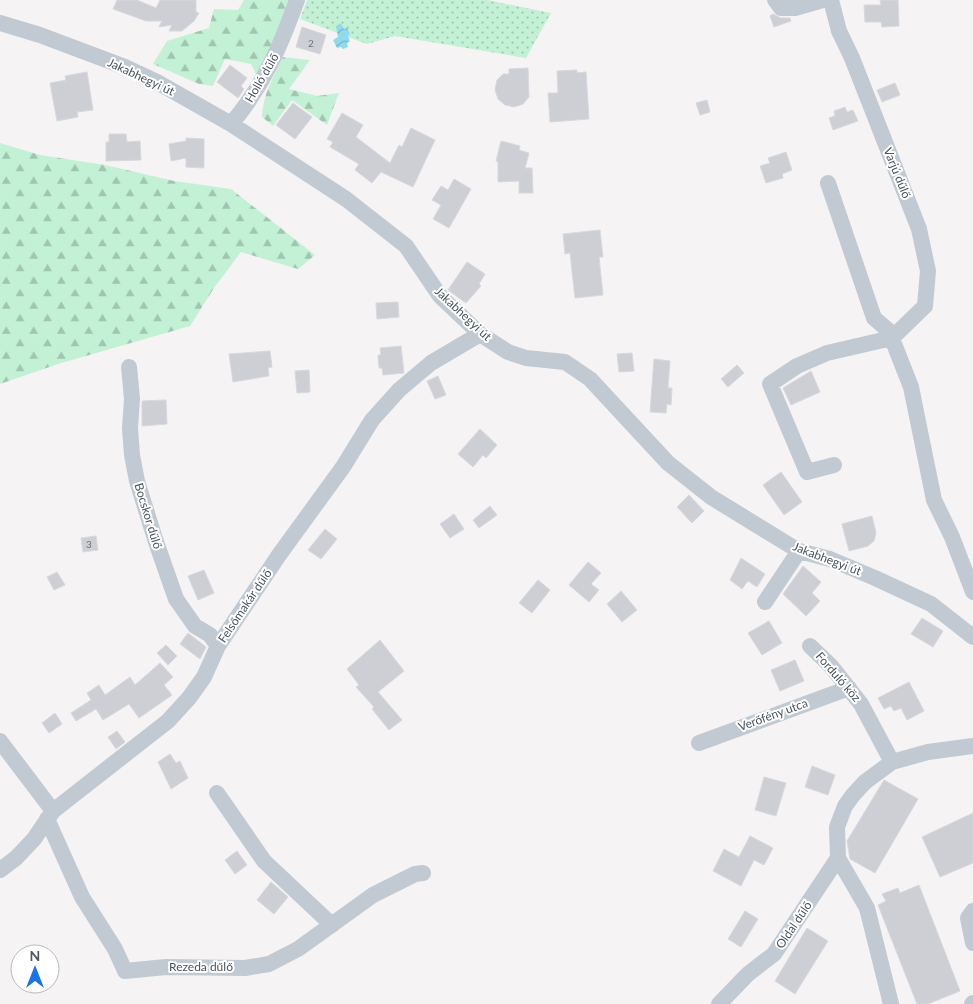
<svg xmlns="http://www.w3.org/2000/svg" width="973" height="1004" font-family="Lato,sans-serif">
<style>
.grass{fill:url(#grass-dots)}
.forest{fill:url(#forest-firs)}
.water{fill:url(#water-waves)}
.building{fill:#cdcfd5;stroke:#d7d9de}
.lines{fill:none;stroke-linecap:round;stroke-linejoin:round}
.minor{stroke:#c1cad2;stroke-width:16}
.labels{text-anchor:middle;stroke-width:4;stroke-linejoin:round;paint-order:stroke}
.number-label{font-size:10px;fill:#6b747e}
.street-label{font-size:12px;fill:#4a5661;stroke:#fff}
</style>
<defs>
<pattern id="grass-dots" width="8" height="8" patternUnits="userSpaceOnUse" patternTransform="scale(1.25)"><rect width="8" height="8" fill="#c3f1d5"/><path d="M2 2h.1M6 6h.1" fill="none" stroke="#a0c6b0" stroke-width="1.8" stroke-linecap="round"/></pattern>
<pattern id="forest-firs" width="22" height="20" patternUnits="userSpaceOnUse" patternTransform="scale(1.25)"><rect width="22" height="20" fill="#c3f1d5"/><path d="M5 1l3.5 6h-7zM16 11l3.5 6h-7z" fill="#a0c6b0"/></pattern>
<pattern id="water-waves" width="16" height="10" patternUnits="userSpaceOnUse" patternTransform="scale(1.25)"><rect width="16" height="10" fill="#90daee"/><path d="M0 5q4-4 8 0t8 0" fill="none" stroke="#78b4c4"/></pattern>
</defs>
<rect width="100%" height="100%" fill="#f5f3f3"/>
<path class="grass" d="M307,0h180l64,13 -25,45 -131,-22 -28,8 -67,-25z"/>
<path class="forest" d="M244,0h48l-33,80 -8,-16 -26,-5 -12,27 -14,-2 -46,-20 14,-23 42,-13 5,-19 24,1z
M283,57l27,3 -21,29 28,7 22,-3 -12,32 -35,-25 -19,26 -11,-9c1,-22 11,-40 21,-60z
M0,143l40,12 65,10 69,16 57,8 84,66 -17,14 -57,-17 -27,36 -24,38 -132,38 -58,20z"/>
<path class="water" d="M341,23l3,6 3,-1 3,6 -2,2 2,5 -3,2 1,4 -5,2 -2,-2 -4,1 -4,-8 5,-3 -2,-11z"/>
<path class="building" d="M117,0h20l19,8 4,-8h36v12l3,1 -5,8 -12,10h-13l3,-6 -13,2 3,-6h-16l-33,-12z
M880,0h18l1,26 -17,1 -1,-5h-16l-1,-17h17z
M773,14l8,4h9l1,3 -17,6 -4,-11z
M302,27l24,8 -6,19 -24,-7z
M230,65l17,13 -6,8 3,3 -6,9 -21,-16z
M528,68l1,29 -6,7 -9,3 -9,-2 -7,-6 -3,-9 2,-10 6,-6h6v-5z
M577,70v3l9,-1 3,47 -39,3 -2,-29h10l-1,-22z
M87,72l6,38 -16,2 1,5 -21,4 -7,-38 16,-3 -1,-4z
M895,83l5,12 -18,7 -5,-12z
M707,100l3,12 -10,3 -4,-12z
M293,103l19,14 -17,22 -19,-14z
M845,107l2,5 6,-2 5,11 -25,9 -4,-12 6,-2 -1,-5z
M342,113l21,12 -7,12 34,26 9,-18 3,2 9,-19 24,12 -22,47 -32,-15 -9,11 -17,-13 4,-6 -29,-17 3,-5 -6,-3z
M109,134h17l1,8 13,-1 1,19 -35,1v-19h3z
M186,138l18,1v29l-18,-1v-9l-15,3 -2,-17 17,-3z
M501,141l19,5 -1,4 10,3 -4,15h7l1,25h-14v-12l-21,1v-20l-2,-1z
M786,152l6,18 -10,4 1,4 -17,5 -6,-17 10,-3 -2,-5z
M454,179l17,10 -22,39 -16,-9 8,-14 -9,-5 9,-14 7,4z
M600,230l3,27h-4l4,38 -28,3 -5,-45 -5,1 -2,-20z
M467,262l18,12 -6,10 2,2 -15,17 -18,-13z
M398,302l1,15 -22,2 -1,-16z
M401,346l3,27 -21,2 -1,-7h-3l-1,-13h3l-1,-7z
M270,351l2,16 -4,1 1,8 -36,6 -4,-28z
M632,353l2,18 -15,1 -2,-18z
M654,359l16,2 -2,27h4l-1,17 -4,-1 -1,9 -16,-1z
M737,365l7,8 -16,14 -7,-8z
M309,370l1,22 -13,1 -2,-22z
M811,371l9,21 -29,13 -8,-17z
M438,376l8,19 -11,4 -8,-18z
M166,400l1,24 -25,2v-25z
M480,429l17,16 -11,13 -3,-3 -10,12 -15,-13z
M781,472l21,30 -18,13 -21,-30z
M689,495l15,16 -12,12 -15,-16z
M490,506l7,9 -18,13 -6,-8z
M454,514l10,15 -14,9 -10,-14z
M872,516l4,17 -2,8 -6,5 -19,5 -7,-27z
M325,529l12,10 -16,20 -13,-9z
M96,536l2,14 -15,2 -2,-14z
M741,558l24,16 -8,13 -9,-6 -6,8 -12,-9z
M588,562l13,11 -10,11 8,6 -10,12 -20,-17z
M803,566l18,16 -9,11 8,8 -14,15 -23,-22z
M204,570l10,23 -16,7 -10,-24z
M57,572l8,13 -11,5 -7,-13z
M538,580l12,10 -18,23 -13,-10z
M621,591l16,19 -15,12 -15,-18z
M922,618l21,13 -10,16 -22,-13z
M769,621l13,22 -20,12 -14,-22z
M188,633l18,14 -6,12 -20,-15z
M380,640l24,31 -26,21 24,28 -13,10 -17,-21 2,-2 -18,-20 3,-2 -12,-16z
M166,645l11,11 -9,9 -11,-12z
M795,660l9,21 -24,10 -9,-21z
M160,663l13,14 -9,8 8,10 -33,23 -10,-14 -26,16 -7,-11 -20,12 -5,-8 20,-13 -4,-7 12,-8 6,10 25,-18 5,8z
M909,682l15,29 -17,9 -6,-12 -7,3 -3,-5 -7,3 -6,-11z
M55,713l7,11 -13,9 -7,-10z
M117,731l8,11 -9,7 -8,-12z
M170,754l6,9 4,-2 8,17 -17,11 -13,-27z
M812,766l23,9 -7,20 -23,-8z
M764,777l22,6 -10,33 -21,-6z
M884,780l34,19 -43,74 -25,-14 -3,-18z
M973,813v50l-33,14 -18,-40z
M750,836l23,12 -9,17 -10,-5 -13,26 -28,-15 11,-22 15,8z
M237,851l10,14 -12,9 -10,-14z
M271,882l17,15 -14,17 -17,-14z
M919,885l41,106 -32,13h-11l-39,-99 8,-4 -4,-7 16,-6 2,5z
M745,911l13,8 -17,28 -13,-8z
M807,928l21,13 -33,53 -20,-13z"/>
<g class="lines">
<path class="minor" d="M775,0l6,8h14l28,-8
M831,0l8,31 13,27 67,171 9,42 -3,35 -33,32 -65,15 -30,13 -27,18 37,88 27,-7
M0,23l40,12 85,32 32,15 74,42 115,75 60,47 34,50 40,38 28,18 18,6 39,4 25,17 78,84 43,34 88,54 31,8 45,19 56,26 42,33
M231,124c33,-39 49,-77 66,-124
M828,183l46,135 15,13 22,56 23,113 18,37 21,55
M129,367l3,32 -2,29 2,27 5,26 18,58 21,60 19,27 15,9 8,11
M765,602l34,-51
M810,646l21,20 30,38 31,58
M0,741l53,70
M699,743l150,-55
M217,793l47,68 68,64
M47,819l35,78 33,52 10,22 41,-4 79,1 24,-4 29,-15 75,-54 42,-21 8,-1
M0,870l16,-12 18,-19 19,-28 115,-90 21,-23 15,-21 14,-31 61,-91 64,-88 29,-47 27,-30 32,-27 49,-29
M973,911l-5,7 5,25
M719,1004l29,-30 26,-20 64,-96
M891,1004l-24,-96 -29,-50 -1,-31 8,-21 8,-11 12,-13 27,-20 36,-10 45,-6
M972,1004l1,-1"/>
</g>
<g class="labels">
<g class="number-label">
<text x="311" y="47">2</text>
<text x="89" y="548">3</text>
</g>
<g class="street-label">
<text transform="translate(141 77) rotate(25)" y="4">Jakabhegyi út</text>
<text transform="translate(262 78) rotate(-60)" y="4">Holló dűlő</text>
<text transform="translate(897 173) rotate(68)" y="4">Varjú dűlő</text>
<text transform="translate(463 314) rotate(43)" y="4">Jakabhegyi út</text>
<text transform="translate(148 516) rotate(73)" y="4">Bocskor dűlő</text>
<text transform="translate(827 559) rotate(21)" y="4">Jakabhegyi út</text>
<text transform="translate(245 606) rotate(-56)" y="4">Felsőmakár dűlő</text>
<text transform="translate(838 677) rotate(49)" y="4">Forduló köz</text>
<text transform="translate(773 715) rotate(-20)" y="4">Verőfény utca</text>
<text transform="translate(794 925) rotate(-56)" y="4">Oldal dűlő</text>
<text x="201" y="971">Rezeda dűlő</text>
</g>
</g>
<g transform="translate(35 969)"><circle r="24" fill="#ffffff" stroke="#b7bbc0"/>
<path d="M0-4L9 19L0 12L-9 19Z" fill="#1a73e8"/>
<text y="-8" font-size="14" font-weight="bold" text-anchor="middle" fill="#4a5661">N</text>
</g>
</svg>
